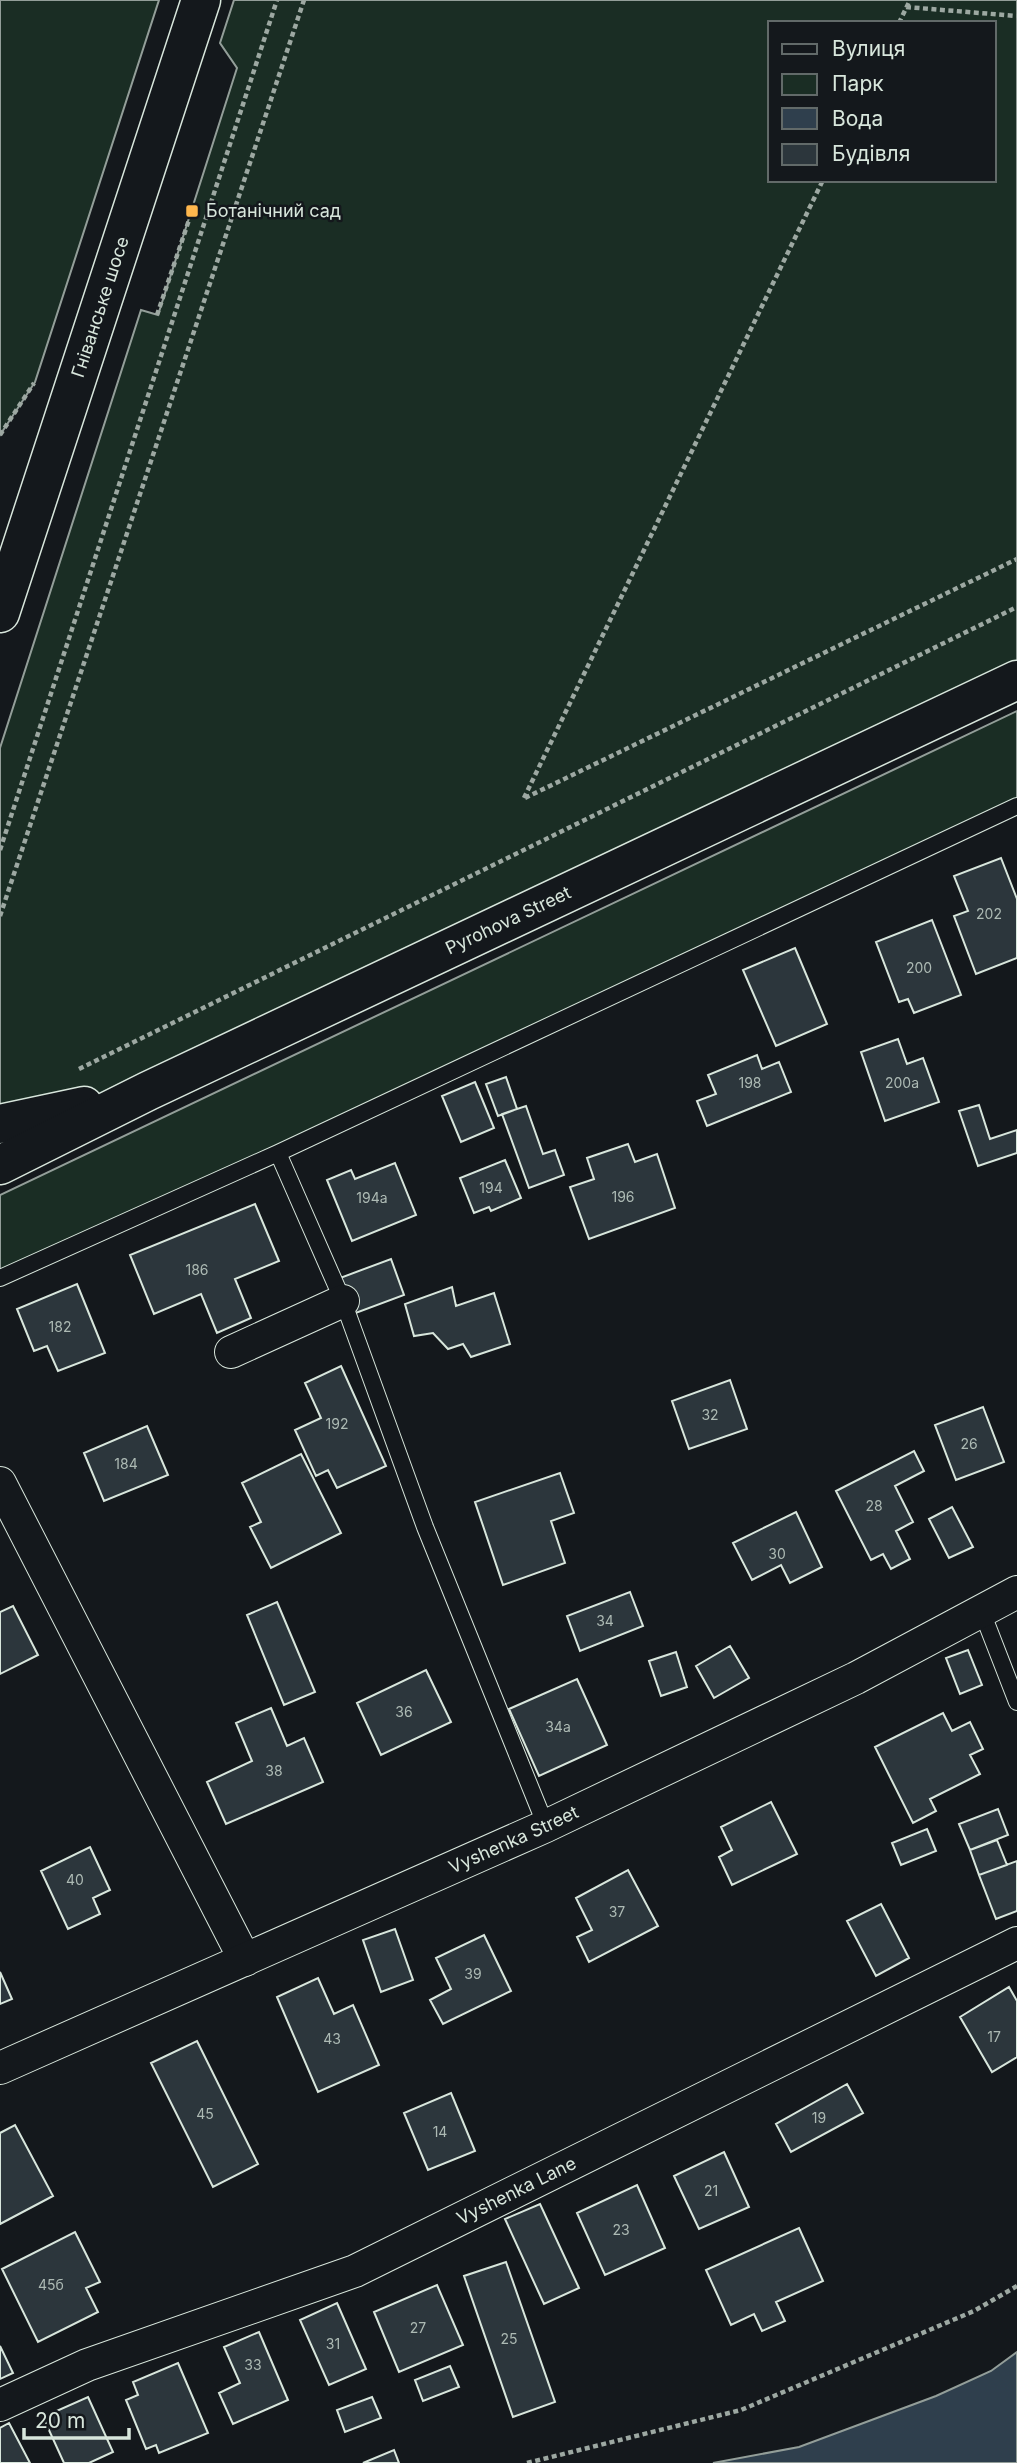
<svg xmlns="http://www.w3.org/2000/svg" width="1017" height="2463" font-family="Inter,sans-serif">
<style>
.green{fill:#1a2d24;stroke:#939e99;stroke-width:2;fill-rule:evenodd}
.water{fill:#2f3f4d;stroke:#939e99;stroke-width:2}
.building{fill:#2c363c;stroke:#d8e6dc;stroke-width:2}
.lines{fill:none;stroke-linecap:round;stroke-linejoin:round}
.service-casing{stroke:#d8e6dc;stroke-width:18}
.minor-casing{stroke:#d8e6dc;stroke-width:34}
.secondary-casing{stroke:#d8e6dc;stroke-width:41}
.path{stroke:#9da8a2;stroke-width:4.5;stroke-dasharray:5 3.5;stroke-linecap:butt}
.service{stroke:#14181c;stroke-width:16}
.minor{stroke:#14181c;stroke-width:32}
.secondary{stroke:#14181c;stroke-width:38}
.poi-dot{fill:#ffb74d;stroke:#14181c;stroke-width:2.5}
.labels{text-anchor:middle;stroke-width:5;stroke-linejoin:round;paint-order:stroke}
.number-label{font-size:14px;fill:#adbab4}
.poi-label{font-size:18px;fill:#d8e6dc;stroke:#14181c;text-anchor:start}
.street-label{font-size:18px;fill:#d8e6dc;stroke:#14181c}
</style>
<rect width="100%" height="100%" fill="#14181c"/>
<path class="green" d="M0,0h159l-124,382 -35,53z
M234,0h783v680l-869,411 -148,33v-376l141,-438 17,5 79,-247 -17,-25zM770,23h224v157h-224z
M1017,711v95l-1017,472v-83z"/>
<path class="water" d="M1017,2352v111h-304l86,-16 137,-51 55,-25z"/>
<path class="building" d="M1001,858l16,41v59l-41,16 -22,-58 14,-5 -14,-35z
M932,920l29,75 -47,18 -6,-14 -9,3 -23,-60z
M795,948l32,76 -51,22 -33,-76z
M898,1039l9,25 16,-6 16,44 -54,19 -24,-69z
M757,1055l5,14 17,-7 12,30 -84,34 -10,-25 19,-7 -8,-19z
M506,1077l11,32 -19,7 -12,-32z
M475,1082l19,46 -33,14 -19,-46z
M979,1105l11,34 27,-9v23l-39,13 -19,-55z
M526,1106l17,48 12,-4 9,25 -35,13 -27,-74z
M628,1144l7,18 22,-8 18,54 -86,31 -19,-52 24,-8 -7,-21z
M505,1160l16,38 -30,13 -2,-4 -15,6 -14,-35z
M395,1163l21,52 -64,26 -25,-61 24,-10 4,9z
M255,1204l24,57 -44,18 16,39 -34,15 -16,-39 -47,20 -24,-59z
M391,1259l13,36 -51,19 -13,-36z
M77,1284l28,69 -47,18 -11,-25 -13,5 -17,-42z
M452,1287l4,19 38,-13 16,51 -39,13 -8,-13 -15,5 -15,-16 -19,3 -9,-32z
M341,1366l45,100 -49,22 -9,-18 -12,6 -21,-46 26,-12 -16,-35z
M730,1380l17,49 -58,20 -17,-48z
M983,1407l21,55 -48,18 -21,-55z
M147,1426l21,49 -64,26 -20,-48z
M914,1451l10,20 -29,15 18,36 -17,9 14,28 -19,10 -8,-15 -12,6 -35,-69z
M301,1454l40,79 -70,35 -21,-41 11,-5 -19,-39z
M560,1473l14,40 -23,8 14,42 -62,22 -28,-83z
M952,1507l21,40 -24,11 -20,-39z
M796,1512l26,55 -32,16 -9,-18 -29,15 -19,-37z
M630,1592l13,34 -63,25 -13,-35z
M277,1602l38,90 -31,13 -37,-90z
M13,1606l25,49 -38,19v-62z
M730,1646l19,32 -35,20 -18,-32z
M968,1650l14,35 -22,9 -14,-36z
M676,1652l11,35 -26,9 -12,-35z
M426,1670l25,52 -70,33 -24,-52z
M577,1679l30,66 -68,31 -30,-67z
M271,1708l16,38 17,-8 19,44 -97,42 -19,-42 45,-21 -16,-38z
M943,1713l9,18 18,-9 13,27 -13,6 10,19 -50,25 6,12 -23,12 -38,-76z
M771,1802l26,52 -65,31 -13,-28 13,-7 -11,-23z
M998,1809l10,26 -38,15 -11,-26z
M927,1829l9,22 -35,14 -9,-22z
M997,1840l10,25 -28,10 -9,-25z
M90,1847l20,43 -17,8 7,16 -32,15 -27,-58z
M1017,1861v50l-21,8 -17,-44z
M628,1870l30,56 -69,36 -12,-25 15,-7 -16,-32z
M881,1904l28,54 -33,18 -29,-55z
M395,1929l18,51 -32,12 -18,-52z
M484,1935l27,56 -68,33 -13,-24 21,-11 -15,-31z
M0,1972l12,27 -12,5z
M318,1978l16,36 19,-9 26,60 -61,27 -41,-95z
M1009,1987l8,14v56l-25,15 -32,-55z
M197,2041l61,123 -45,23 -62,-124z
M847,2084l16,29 -72,39 -15,-28z
M451,2093l24,58 -47,19 -24,-57z
M15,2125l38,71 -53,28v-91z
M724,2152l25,55 -50,22 -25,-53z
M637,2185l28,63 -60,27 -28,-62z
M540,2204l39,84 -35,16 -39,-85z
M799,2228l24,53 -47,21 9,19 -23,10 -8,-17 -23,11 -25,-55z
M75,2232l25,50 -14,6 12,24 -60,30 -36,-73z
M506,2262l49,140 -42,15 -49,-141z
M437,2285l26,60 -64,27 -25,-60z
M337,2303l29,66 -37,16 -29,-65z
M259,2332l29,68 -55,24 -14,-31 21,-10 -16,-36z
M0,2346l13,27 -13,6z
M178,2363l30,70 -49,20 -3,-8 -10,4 -20,-49 12,-5 -5,-13z
M450,2366l9,21 -36,14 -8,-21z
M88,2397l25,55 -24,11h-25l-21,-46z
M372,2397l9,21 -36,14 -8,-22z
M9,2423l21,40h-30v-35z
M394,2450l5,13h-36z"/>
<g class="lines">
<g class="service-casing">
<path id="service" d="M278,1153l65,148 82,226 121,299
M0,1278l278,-125 739,-347
M982,1612l35,90"/>
</g>
<g class="minor-casing">
<g id="minor">
<path d="M231,1352l112,-51"/>
<path d="M0,1483l245,477"/>
<path id="s1" d="M0,2068l546,-242 310,-148 161,-86"/>
<path id="s2" d="M0,2405l87,-40 268,-94 662,-328"/>
</g>
</g>
<g class="secondary-casing">
<g id="secondary">
<path id="s3" d="M0,613l201,-613"/>
<path d="M0,1124l84,-18"/>
<path id="s4" d="M0,1165l148,-74 869,-411"/>
</g>
</g>
<path class="path" d="M906,7l111,9
M899,23l11,-23
M157,315l35,-104
M0,435l34,-52
M524,798l299,-618
M525,798l492,-239
M0,850l277,-850
M0,916l304,-916
M79,1069l938,-462
M527,2463l214,-53 233,-99 43,-25"/>
<use href="#service" class="service"/>
<use href="#minor" class="minor"/>
<use href="#secondary" class="secondary"/>
</g>
<rect class="poi-dot" x="185" y="204" width="14" height="14" rx="3.5"/>
<g class="labels">
<g class="number-label">
<text x="989" y="919">202</text>
<text x="919" y="973">200</text>
<text x="750" y="1088">198</text>
<text x="902" y="1088">200а</text>
<text x="491" y="1193">194</text>
<text x="623" y="1202">196</text>
<text x="372" y="1203">194а</text>
<text x="197" y="1275">186</text>
<text x="60" y="1332">182</text>
<text x="710" y="1420">32</text>
<text x="337" y="1429">192</text>
<text x="969" y="1449">26</text>
<text x="126" y="1469">184</text>
<text x="874" y="1511">28</text>
<text x="777" y="1559">30</text>
<text x="605" y="1626">34</text>
<text x="404" y="1717">36</text>
<text x="558" y="1732">34а</text>
<text x="274" y="1776">38</text>
<text x="75" y="1885">40</text>
<text x="617" y="1917">37</text>
<text x="473" y="1979">39</text>
<text x="994" y="2042">17</text>
<text x="332" y="2044">43</text>
<text x="205" y="2119">45</text>
<text x="819" y="2123">19</text>
<text x="440" y="2137">14</text>
<text x="711" y="2196">21</text>
<text x="621" y="2235">23</text>
<text x="51" y="2290">45б</text>
<text x="418" y="2333">27</text>
<text x="509" y="2344">25</text>
<text x="333" y="2349">31</text>
<text x="253" y="2370">33</text>
</g>
<g class="poi-label">
<text x="206" y="217">Ботанічний сад</text>
</g>
<g class="street-label">
<text dy="6" stroke="none"><textPath href="#s3" startOffset="322">Гніванське шосе</textPath></text>
<text dy="6" stroke="none"><textPath href="#s4" startOffset="564">Pyrohova Street</textPath></text>
<text dy="6" stroke="none"><textPath href="#s1" startOffset="562">Vyshenka Street</textPath></text>
<text dy="6" stroke="none"><textPath href="#s2" startOffset="560">Vyshenka Lane</textPath></text>
</g>
</g>
<rect x="768" y="21" width="228" height="161" fill="#14181c" stroke="#626a69" stroke-width="2"/>
<rect x="782" y="44" width="35" height="10" fill="#14181c" stroke="#626a69" stroke-width="2"/>
<text x="832" y="56" font-size="21" fill="#d8e6dc">Вулиця</text>
<rect x="782" y="74" width="35" height="21" fill="#1a2d24" stroke="#626a69" stroke-width="2"/>
<text x="832" y="91" font-size="21" fill="#d8e6dc">Парк</text>
<rect x="782" y="108" width="35" height="21" fill="#2f3f4d" stroke="#626a69" stroke-width="2"/>
<text x="832" y="126" font-size="21" fill="#d8e6dc">Вода</text>
<rect x="782" y="144" width="35" height="21" fill="#2c363c" stroke="#626a69" stroke-width="2"/>
<text x="832" y="161" font-size="21" fill="#d8e6dc">Будівля</text>
<path d="M24 2428v10h105v-10" fill="none" stroke="#d8e6dc" stroke-width="3.5"/>
<text x="35" y="2428" font-size="21" fill="#d8e6dc" stroke="#14181c" stroke-width="5" paint-order="stroke">20 m</text>
</svg>
